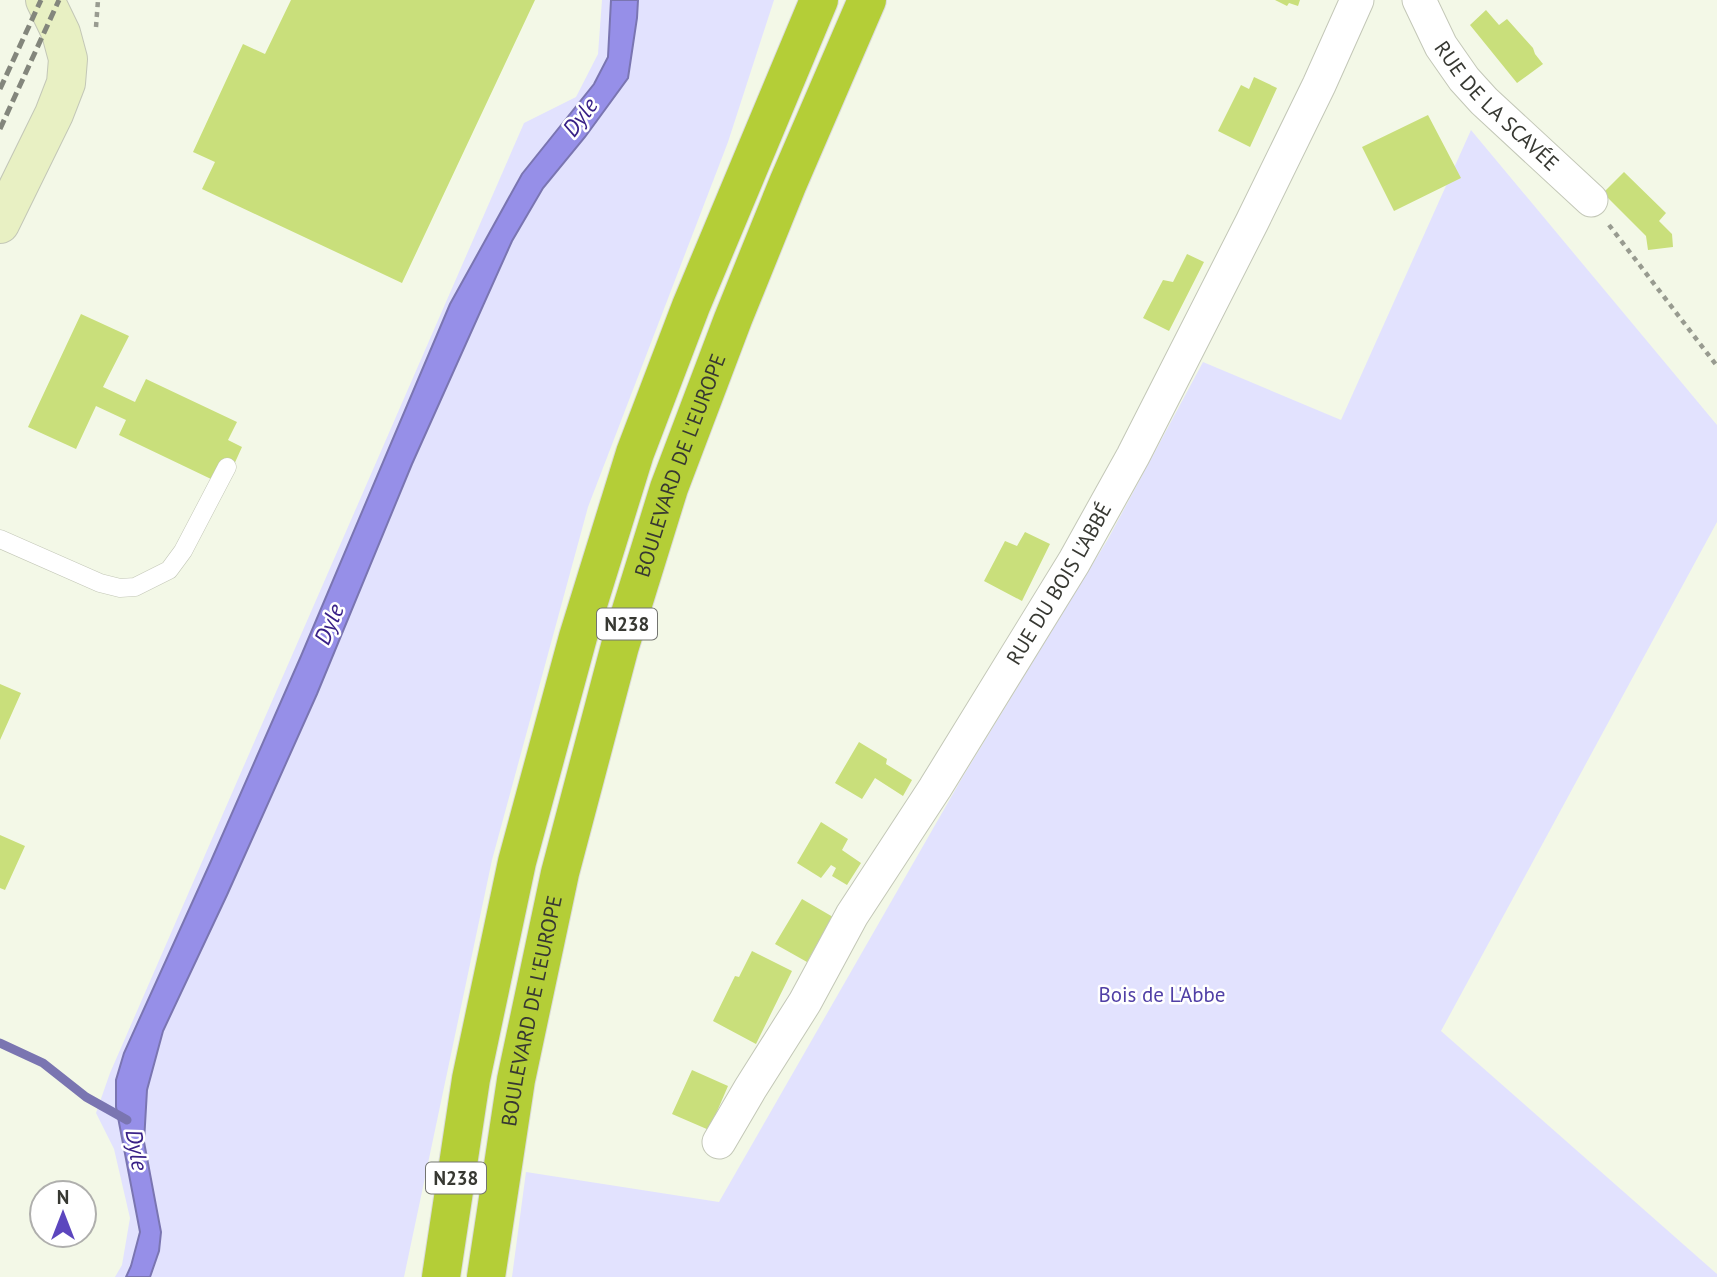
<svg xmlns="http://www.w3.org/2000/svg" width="1717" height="1277" font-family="'PT Sans',sans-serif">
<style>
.green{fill:#e2e2fe}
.water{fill:#968fe8;stroke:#7a75b1;stroke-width:2}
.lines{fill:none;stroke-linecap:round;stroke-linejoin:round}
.stream{stroke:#7a75b1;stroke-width:9}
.building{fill:#c9df7b}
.lane-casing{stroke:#c3c7b7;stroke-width:19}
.street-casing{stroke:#c3c7b7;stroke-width:35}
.secondary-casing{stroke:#c3c7b7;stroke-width:40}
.highway-casing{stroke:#dbdbda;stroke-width:40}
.path{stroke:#989b90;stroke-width:4.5;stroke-dasharray:5 5;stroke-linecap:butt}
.lane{stroke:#fff;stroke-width:18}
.street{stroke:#fff;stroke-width:33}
.secondary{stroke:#e8f0c3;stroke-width:38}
.highway{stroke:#b4ce37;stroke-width:38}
.rail{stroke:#83867c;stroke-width:5;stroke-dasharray:10 5;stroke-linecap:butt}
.labels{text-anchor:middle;stroke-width:5;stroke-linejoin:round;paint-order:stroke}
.shield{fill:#fff;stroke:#737470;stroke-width:2}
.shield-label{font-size:19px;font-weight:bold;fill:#373832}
.street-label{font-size:21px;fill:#373832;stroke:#fff}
.park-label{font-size:21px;fill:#5140a6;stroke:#fff}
.water-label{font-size:23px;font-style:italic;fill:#392187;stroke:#fff}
</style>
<rect width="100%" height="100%" fill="#f3f8e7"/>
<path class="green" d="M602,0h9l-3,56 -14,28 -72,90 -72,130 -149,352 -90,205 -87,192 -8,26v28l24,125 -9,34 -5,11h-11l7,-12 8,-47 -16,-69 -18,-36 14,-40 414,-950 52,-26 22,-43z
M638,0h136l-46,142 -140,365 -96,353 -88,417h-254l9,-26 2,-19 -17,-90 3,-52 16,-59 64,-136 90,-201 95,-230 100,-223 31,-53 42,-51 52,-119z
M1471,130l246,295v97l-276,509 276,243v3h-1205l14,-105 193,30 243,-424 146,-239 95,-177 138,58z"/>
<path class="water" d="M611,0h27l-1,18 -9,60 -43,59 -42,51 -31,53 -100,223 -95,230 -90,201 -64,136 -16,59 -3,52 17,90 -2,19 -9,26h-24l5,-11 9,-34 -24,-125v-27l8,-27 87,-192 90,-205 149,-352 72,-130 72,-90 14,-27z"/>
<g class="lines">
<path class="stream" d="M0,1043l43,20 43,34 41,23"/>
</g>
<path class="building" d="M291,0h244l-133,283 -200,-94 13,-27 -22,-10 50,-108 22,10z
M1275,0h25l-2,6 -9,-3 -2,3z
M1486,10l13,15 8,-6 26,29 2,6 8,10 -26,19 -47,-58z
M1254,77l23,11 -27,59 -32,-16 23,-46 8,4z
M1428,115l33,63 -67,33 -32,-64z
M1624,172l42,41 -7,8 13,13 1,13 -25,3 -2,-14 -43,-43z
M1187,254l17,8 -35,69 -26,-13 20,-38 10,2z
M81,314l48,22 -26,51 32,15 11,-23 91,43 -9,18 14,7 -10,22 -13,-6 -8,16 -92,-44 7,-15 -30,-14 -20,43 -48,-22z
M1025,532l25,12 -28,57 -38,-20 21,-40 12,5z
M0,684l21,9 -21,47z
M859,742l28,17 -1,5 26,16 -9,16 -28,-18 -13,21 -27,-16z
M821,822l27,17 -6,11 19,13 -14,22 -15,-9 4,-8 -5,-3 -10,13 -24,-15z
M0,835l25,11 -20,44 -5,-2z
M802,899l31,18 -26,45 -32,-18z
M752,951l40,20 -36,73 -43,-23 22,-45 4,1z
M692,1070l36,16 -19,44 -37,-16z"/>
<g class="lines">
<g class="lane-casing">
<path id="lane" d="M0,539l100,44 20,5 15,-1 34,-17 14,-19 44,-84"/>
</g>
<g class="street-casing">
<g id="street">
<path id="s1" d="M1419,0l22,46 23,33 20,22 107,99"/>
<path id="s2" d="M719,1142l31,-53 55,-87 47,-87 83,-127 139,-226 59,-106 119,-234 67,-137 38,-85"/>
</g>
</g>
<g class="secondary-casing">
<path id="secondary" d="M0,224l54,-110 12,-31 2,-24 -7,-26 -16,-33"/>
</g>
<g class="highway-casing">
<g id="highway">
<path d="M441,1277l30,-198 46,-217 61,-225 57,-184 56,-147 128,-306"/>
<path id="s3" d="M486,1277l30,-197 44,-207 60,-227 49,-158 64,-169 55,-136 79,-183"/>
</g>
</g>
<path class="path" d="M96,27l2,-27
M1609,225l108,141"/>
<use href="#lane" class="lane"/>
<use href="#street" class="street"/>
<use href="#secondary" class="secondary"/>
<use href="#highway" class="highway"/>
<path class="rail" d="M0,89l41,-89
M0,129l59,-129"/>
</g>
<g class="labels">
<g class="shield">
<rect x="597" y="608.5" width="60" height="31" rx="5"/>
<rect x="426" y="1162.5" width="60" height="31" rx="5"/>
</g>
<g class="shield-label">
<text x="627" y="631">N238</text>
<text x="456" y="1185">N238</text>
</g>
<g class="street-label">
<text dy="7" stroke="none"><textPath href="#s1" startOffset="133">RUE DE LA SCAVÉE</textPath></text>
<text dy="7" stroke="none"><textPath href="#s3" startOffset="836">BOULEVARD DE L'EUROPE</textPath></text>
<text dy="7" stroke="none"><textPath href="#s2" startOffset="654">RUE DU BOIS L'ABBÉ</textPath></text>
<text dy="7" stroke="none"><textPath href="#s3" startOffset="270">BOULEVARD DE L'EUROPE</textPath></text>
</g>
<g class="park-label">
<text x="1162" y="1002">Bois de L'Abbe</text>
</g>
<g class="water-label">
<text transform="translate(580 117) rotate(-53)" y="8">Dyle</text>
<text transform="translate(329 624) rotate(-67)" y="8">Dyle</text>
<text transform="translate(137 1150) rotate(80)" y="8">Dyle</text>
</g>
</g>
<g transform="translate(63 1214)"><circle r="33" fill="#ffffff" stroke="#afafad" stroke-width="2"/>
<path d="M0-5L12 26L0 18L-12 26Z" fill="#5c46be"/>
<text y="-10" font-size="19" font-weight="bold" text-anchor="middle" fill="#373832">N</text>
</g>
</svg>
